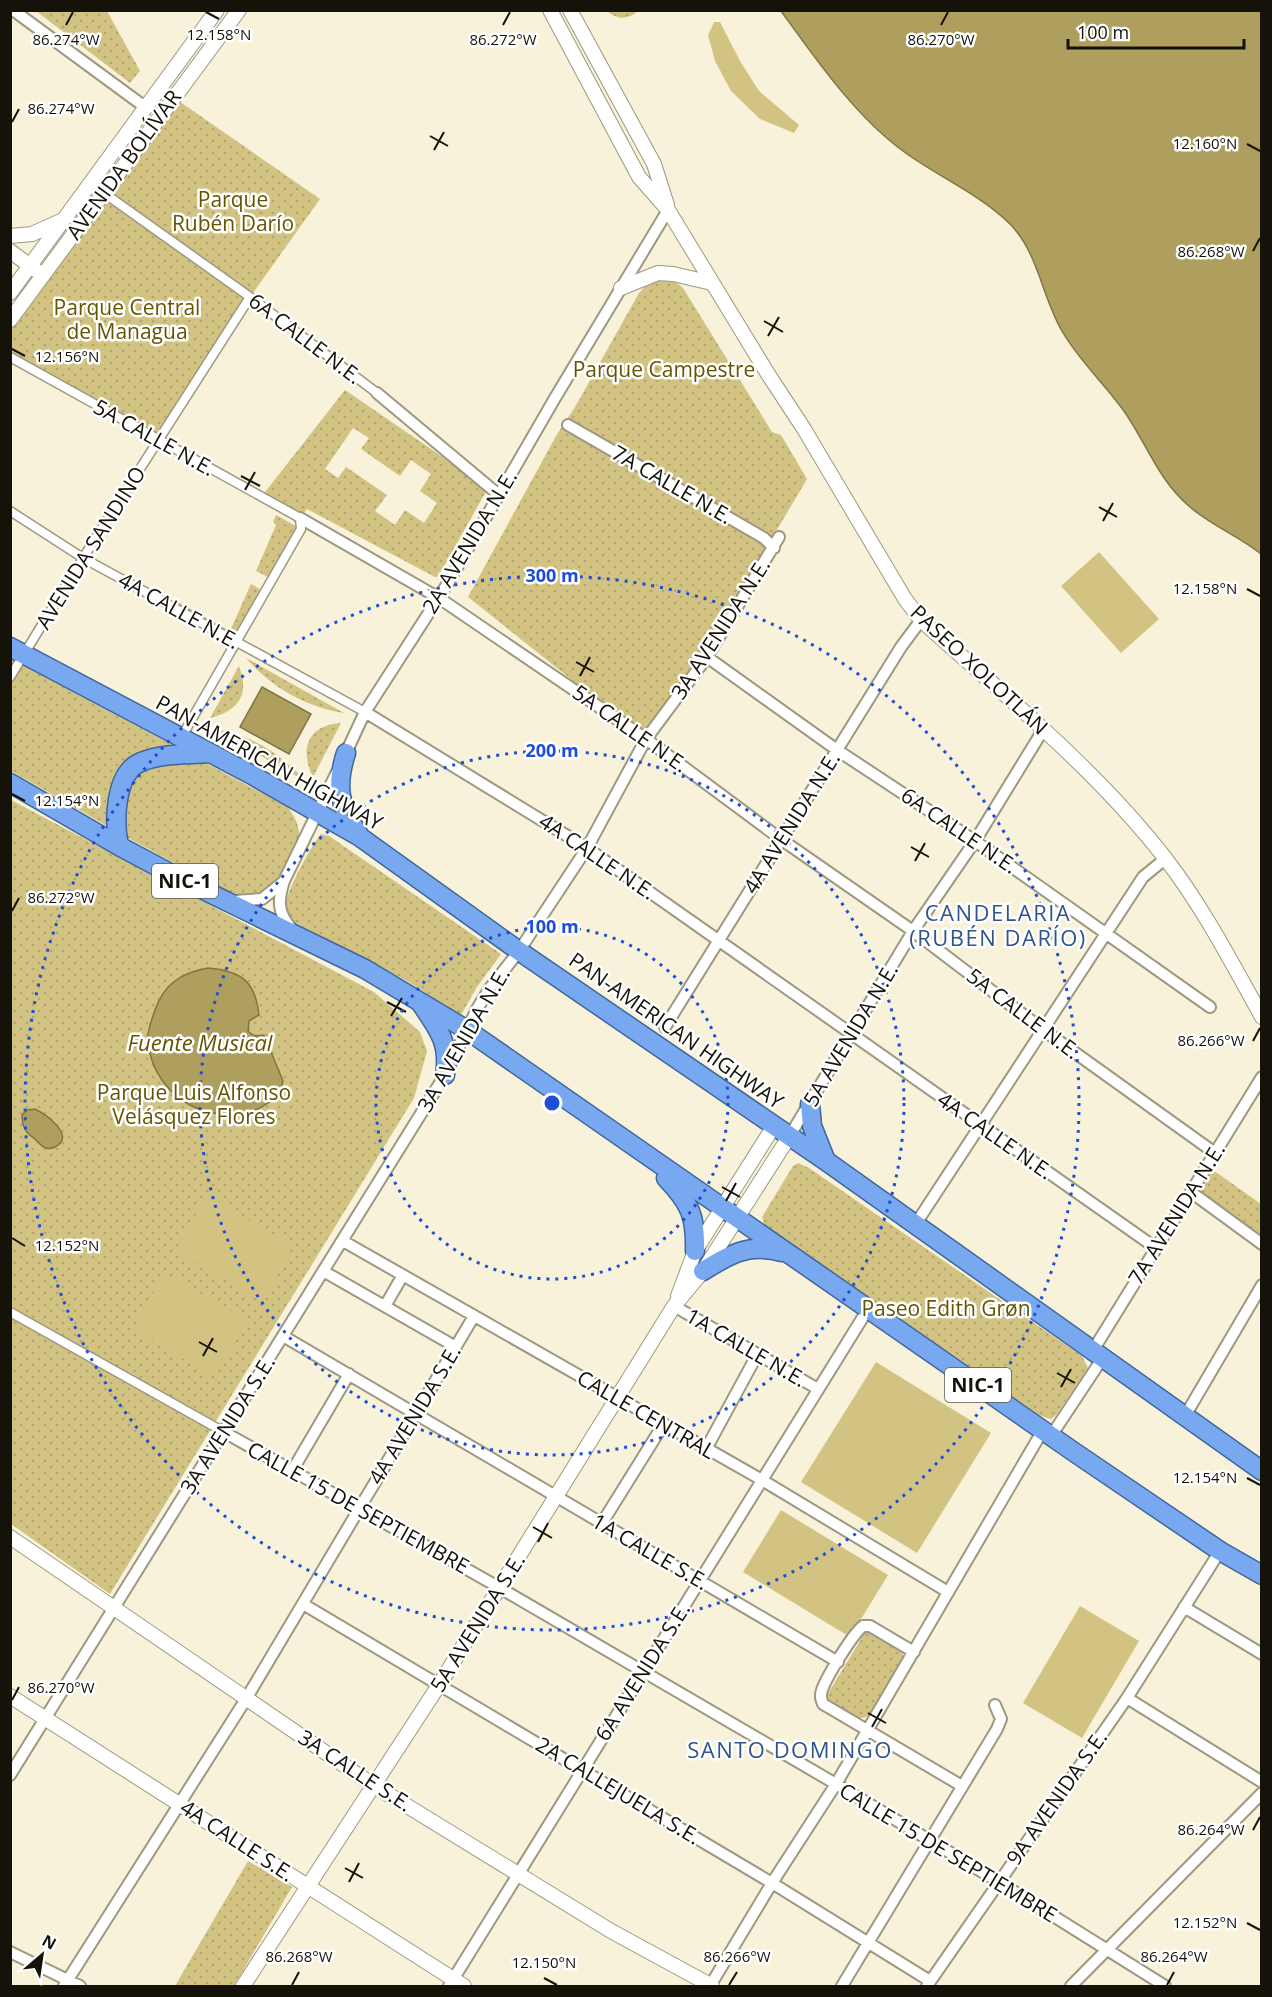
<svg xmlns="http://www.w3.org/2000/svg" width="1272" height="1997" font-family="'Open Sans',sans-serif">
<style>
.green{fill:url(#green-dots);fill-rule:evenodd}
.pitch{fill:#d2c383}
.water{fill:#ae9f5e;stroke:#807544;stroke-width:1.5}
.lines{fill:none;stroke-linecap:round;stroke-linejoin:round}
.pedestrian-casing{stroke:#9d9881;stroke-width:11}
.minor-casing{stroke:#9d9881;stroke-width:14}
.tertiary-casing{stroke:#9d9881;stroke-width:16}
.trunk-casing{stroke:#40669c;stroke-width:21}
.pedestrian{stroke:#fff;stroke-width:8}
.minor{stroke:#fff;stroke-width:10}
.tertiary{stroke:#fff;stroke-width:14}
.trunk{stroke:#78a8ef;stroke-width:18}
.ticks{fill:none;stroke:#141209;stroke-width:2}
.ring{fill:none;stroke:#1d4ed8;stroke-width:3;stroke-dasharray:3 6}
.labels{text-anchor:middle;stroke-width:5;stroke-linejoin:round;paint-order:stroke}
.shield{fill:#fff;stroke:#5a5953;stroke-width:1.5}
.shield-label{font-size:20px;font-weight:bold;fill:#141209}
.street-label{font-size:21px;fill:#141209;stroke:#fff}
.park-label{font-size:21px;fill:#645500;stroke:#fff}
.neighbourhood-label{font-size:22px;letter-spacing:1.5px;fill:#30558c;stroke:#fff}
.water-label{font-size:22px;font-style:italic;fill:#635400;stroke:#fff}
.ticks-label{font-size:15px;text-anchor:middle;fill:#141209;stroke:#fff;stroke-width:5;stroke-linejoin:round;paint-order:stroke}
.centre{fill:#1d4ed8;stroke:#fff;stroke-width:3}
.ring-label{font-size:18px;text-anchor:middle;font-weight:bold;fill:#1d4ed8;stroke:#fff;stroke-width:5;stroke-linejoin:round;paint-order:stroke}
</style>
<defs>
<pattern id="green-dots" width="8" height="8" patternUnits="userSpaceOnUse" patternTransform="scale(1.5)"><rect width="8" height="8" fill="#d2c383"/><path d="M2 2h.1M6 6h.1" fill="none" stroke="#b3a670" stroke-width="1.8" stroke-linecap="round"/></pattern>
</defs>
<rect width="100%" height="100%" fill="#f7f2d9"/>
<path class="green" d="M36,11h71l33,60 -10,12z
M607,11h31c-10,9 -21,9 -31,0z
M173,97l147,102 -70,98 -92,144 -147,-84 -1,-37z
M660,278l13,2 10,8 89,144 9,3 26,44 -51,86 -110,174 -178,-142 88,-161 19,-29 64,-114 10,-11z
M345,390l143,98 -50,89h-3l-128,-68 -7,9 -38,-22zM353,428l16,10 -8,11 39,27 11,-16 20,14 -11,17 17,12 -13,20 -19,-13 -10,15 -20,-14 12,-16 -41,-28 -8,11 -13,-9z
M276,515l25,14 -29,50 -16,-8 20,-46 -3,-3z
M251,584l14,8 -29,51 -61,-34 3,-7 52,29z
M246,658l98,55c-38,-6 -73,-26 -98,-55z
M11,659l277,148c5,8 10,15 11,25 1,24 -22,60 -47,63 -11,1 -22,-3 -32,-7l-90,-49 -119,-68z
M239,666c11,28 0,45 -29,52z
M341,723l-28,54c-14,-28 -5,-52 28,-54z
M213,729c38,5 68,25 94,53z
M11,800l363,192 46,40 7,19 -13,47 -304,496 -99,-70z
M321,834l8,2 172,118 -24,33 -16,28 -54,-34 -113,-59c-4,-5 -8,-9 -8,-16 -1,-14 26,-61 35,-72z
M798,1163l11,5 273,188 6,12 -32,47 -5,4 -13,-4 -89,-63 -13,-2 -170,-121 -4,-12 31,-51z
M1213,1170l48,34v31l-62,-45z
M866,1631l4,1 30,18 4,6 -3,7 -30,51c-14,11 -27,-3 -40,-11l-3,-3 -1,-5z
M248,1861l44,26 -58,99h-59z"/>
<path class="pitch" d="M714,22h6l20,39 19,30 40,34 -5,8 -34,-14 -29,-28 -16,-30 -7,-26z
M1099,552l60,67 -38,34 -60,-67z
M207,1194l25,17 61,35 -30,56 -88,-50z
M164,1273l84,47 -33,57 -82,-47z
M876,1362l115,71 -74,120 -116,-71z
M781,1510l107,65 -38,62 -107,-65z
M1080,1606l59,35 -57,97 -59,-35z"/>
<path class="water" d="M781,11h480v543c-22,-18 -49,-28 -71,-47 -31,-26 -43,-62 -64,-93 -20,-29 -47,-53 -64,-83 -20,-34 -23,-76 -51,-106 -31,-31 -73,-48 -108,-74 -48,-35 -88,-93 -122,-140z
M262,687l49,27 -22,40 -49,-27z
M208,968c34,3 47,13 51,47l-10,6 -1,10 6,5 10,-1 19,46c-1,4 -2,9 -5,13 -3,6 -12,10 -18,14 -11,6 -22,6 -35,6 -41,0 -77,-36 -77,-77 0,-9 4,-18 7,-27 9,-26 26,-37 53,-42z
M35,1109c10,5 42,27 20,38 -2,1 -6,2 -9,1 -4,-1 -8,-6 -11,-9 -10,-7 -13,-12 -13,-24l5,-5z"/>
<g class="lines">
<g class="pedestrian-casing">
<path id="pedestrian" d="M104,193l146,104 127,96
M10,357l290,161 1,11 -120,209
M10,511l73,47 282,154
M10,677l73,-119 167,-261
M10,1312l214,120"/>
</g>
<g class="minor-casing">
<path id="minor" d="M13,10l132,97
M377,393l122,102
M568,425l196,113 10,10
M300,518l139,80 207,141 136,101 131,91 129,98 173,124
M707,657l130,93 138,91 235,166
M365,712l222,136 569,400
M344,757l21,-45 83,-129 107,-185 113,-188
M234,901l28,-2 20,-16
M291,928c-14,-16 -13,-28 -7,-47l53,-109
M665,1027l236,-380 20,-27
M789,1137l124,-206 62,-90 68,-111
M1191,1192l71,52
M915,1225l228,-348 22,-18
M343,1241l419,239 186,112
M323,1271l133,76
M385,1306l18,-31
M674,1306l144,83
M283,1336l555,326
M1092,1352l170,-275
M1185,1416l77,-131
M224,1432l276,156 336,196 163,98 166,104
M1051,1436l51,-77
M706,1449l51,-94
M292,1471l57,-97
M602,1523l61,-98
M303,1604l469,279 158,98
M1184,1607l78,47
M914,1652l-44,-26h-7c-11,9 -36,50 -41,64 -2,6 -1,9 1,14l139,82
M1127,1698l135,84
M10,1775l435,-700 32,-66 13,-21 29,-37 68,-103 59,-109 61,-82 72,-120
M10,1952l70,34
M64,1986l182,-287 228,-383
M449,1986l419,-677
M710,1986l62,-103 64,-99 207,-354
M842,1986l155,-257 4,-10 -6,-14
M927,1986l200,-288 93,-147
M1071,1986l191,-193"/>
</g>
<g class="tertiary-casing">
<path id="tertiary" d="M550,10l89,167 29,33 100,164 36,55 101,170 16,21c83,75 175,149 244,238 38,49 67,105 97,159
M570,10l84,154 13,41
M10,236l22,-2 31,-14
M10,251l27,20
M621,288l37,-15 15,1 39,9
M10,293l207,-283
M10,320l229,-310
M678,1296l17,-45 79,-125
M10,1537l363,248 238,146 101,55
M10,1696l454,290
M243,1986l196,-301 235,-379 29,-35 86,-134"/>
</g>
<g class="trunk-casing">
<path id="trunk" d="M10,647l242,128 108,62 159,114 307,210 436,310
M346,753c-10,31 -8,53 12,80
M10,783l109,63 62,33 184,90 102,61 607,422 146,99 42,24
M119,846c-5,-23 -5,-73 22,-84 20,-9 47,-7 69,-9
M422,1005c17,25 28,39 23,70
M810,1104l2,22 14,35
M666,1178c24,25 30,38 29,73
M703,1271c27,-17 46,-28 79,-19"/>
</g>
<use href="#pedestrian" class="pedestrian"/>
<use href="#minor" class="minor"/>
<use href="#tertiary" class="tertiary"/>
<use href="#trunk" class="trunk"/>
</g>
<path class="ticks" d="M206,12l13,7M66,25l7,-13M503,25l7,-13M941,25l7,-13M12,122l7,-13M430,136l18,10M1247,144l13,7M434,150l10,-18M1253,251l7,-13M764,321l19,11M768,336l11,-19M12,349l13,7M241,476l19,10M245,490l10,-18M1099,507l18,10M1103,521l10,-18M1247,589l13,7M576,662l18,10M580,676l10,-19M12,794l13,7M911,847l18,10M915,861l10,-18M12,911l7,-13M387,1002l19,10M391,1016l11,-18M1253,1041l7,-13M722,1187l18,10M726,1201l10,-18M12,1238l13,8M199,1342l18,10M203,1356l10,-18M1057,1373l18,10M1061,1387l10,-18M1247,1478l13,7M533,1527l19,11M538,1542l10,-19M12,1700l7,-13M868,1713l18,10M872,1727l10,-18M1253,1830l7,-13M345,1868l18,10M349,1882l10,-19M1247,1923l13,7M544,1978l13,7M292,1985l7,-13M729,1985l8,-13M1167,1985l7,-13"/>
<g class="ring">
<circle cx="552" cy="1103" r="176"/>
<circle cx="552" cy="1103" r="352"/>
<circle cx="552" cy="1103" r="527"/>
</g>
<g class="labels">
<g class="shield">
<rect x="152" y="864" width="66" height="34" rx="4.5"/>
<rect x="945" y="1368" width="66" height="34" rx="4.5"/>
</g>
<g class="shield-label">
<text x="185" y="888">NIC-1</text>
<text x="978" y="1392">NIC-1</text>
</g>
<g class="street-label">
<text transform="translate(124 165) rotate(-54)" y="7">AVENIDA BOLÍVAR</text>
<text transform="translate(305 339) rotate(37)" y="7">6A CALLE N.E.</text>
<text transform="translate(154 438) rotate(29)" y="7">5A CALLE N.E.</text>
<text transform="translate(672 485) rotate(30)" y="7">7A CALLE N.E.</text>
<text transform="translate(470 542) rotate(-59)" y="7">2A AVENIDA N.E.</text>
<text transform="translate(91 548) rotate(-58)" y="7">AVENIDA SANDINO</text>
<text transform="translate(179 611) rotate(29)" y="7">4A CALLE N.E.</text>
<text transform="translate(721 629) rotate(-57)" y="7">3A AVENIDA N.E.</text>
<text transform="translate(979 670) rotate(43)" y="7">PASEO XOLOTLÁN</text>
<text transform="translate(630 729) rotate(35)" y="7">5A CALLE N.E.</text>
<text transform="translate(269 763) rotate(29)" y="7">PAN-AMERICAN HIGHWAY</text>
<text transform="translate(792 823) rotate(-58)" y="7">4A AVENIDA N.E.</text>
<text transform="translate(959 831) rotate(34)" y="7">6A CALLE N.E.</text>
<text transform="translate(597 857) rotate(34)" y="7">4A CALLE N.E.</text>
<text transform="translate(1023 1014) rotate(37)" y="7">5A CALLE N.E.</text>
<text transform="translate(676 1031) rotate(35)" y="7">PAN-AMERICAN HIGHWAY</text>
<text transform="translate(851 1035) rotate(-59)" y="7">5A AVENIDA N.E.</text>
<text transform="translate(464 1040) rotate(-60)" y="7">3A AVENIDA N.E.</text>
<text transform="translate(995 1136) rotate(35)" y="7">4A CALLE N.E.</text>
<text transform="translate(1177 1214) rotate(-58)" y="7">7A AVENIDA N.E.</text>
<text transform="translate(746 1348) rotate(30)" y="7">1A CALLE N.E.</text>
<text transform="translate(415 1415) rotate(-59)" y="7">4A AVENIDA S.E.</text>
<text transform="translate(646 1415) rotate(30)" y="7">CALLE CENTRAL</text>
<text transform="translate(228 1425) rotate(-58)" y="7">3A AVENIDA S.E.</text>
<text transform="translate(358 1508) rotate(29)" y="7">CALLE 15 DE SEPTIEMBRE</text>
<text transform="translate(650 1552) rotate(30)" y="7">1A CALLE S.E.</text>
<text transform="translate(478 1623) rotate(-58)" y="7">5A AVENIDA S.E.</text>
<text transform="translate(643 1672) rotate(-58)" y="7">6A AVENIDA S.E.</text>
<text transform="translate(355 1771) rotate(33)" y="7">3A CALLE S.E.</text>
<text transform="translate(618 1791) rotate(31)" y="7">2A CALLEJUELA S.E.</text>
<text transform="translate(1057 1798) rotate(-55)" y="7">9A AVENIDA S.E.</text>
<text transform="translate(237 1841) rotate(33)" y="7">4A CALLE S.E.</text>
<text transform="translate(948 1853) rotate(31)" y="7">CALLE 15 DE SEPTIEMBRE</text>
</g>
<g class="park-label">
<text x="233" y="207">Parque<tspan x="233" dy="24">Rubén Darío</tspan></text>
<text x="127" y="315">Parque Central<tspan x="127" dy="24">de Managua</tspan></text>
<text x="664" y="377">Parque Campestre</text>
<text x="194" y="1100">Parque Luis Alfonso<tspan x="194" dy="24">Velásquez Flores</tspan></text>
<text x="946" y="1316">Paseo Edith Grøn</text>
</g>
<g class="neighbourhood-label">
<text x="998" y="921">CANDELARIA<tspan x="998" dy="25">(RUBÉN DARÍO)</tspan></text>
<text x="790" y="1758">SANTO DOMINGO</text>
</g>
<g class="water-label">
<text x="200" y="1051">Fuente Musical</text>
</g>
</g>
<g class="ticks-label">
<text x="219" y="40">12.158°N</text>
<text x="66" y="45">86.274°W</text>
<text x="503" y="45">86.272°W</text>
<text x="941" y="45">86.270°W</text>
<text x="61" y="114">86.274°W</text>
<text x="1205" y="149">12.160°N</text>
<text x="1211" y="257">86.268°W</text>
<text x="67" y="362">12.156°N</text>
<text x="1205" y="594">12.158°N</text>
<text x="67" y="806">12.154°N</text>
<text x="61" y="903">86.272°W</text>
<text x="1211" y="1046">86.266°W</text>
<text x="67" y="1251">12.152°N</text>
<text x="1205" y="1483">12.154°N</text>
<text x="61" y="1693">86.270°W</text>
<text x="1211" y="1835">86.264°W</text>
<text x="1205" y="1928">12.152°N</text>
<text x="299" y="1962">86.268°W</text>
<text x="737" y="1962">86.266°W</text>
<text x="1174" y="1962">86.264°W</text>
<text x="544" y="1968">12.150°N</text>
</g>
<circle cx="552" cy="1103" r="9" class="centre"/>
<g class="ring-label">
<text x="552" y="582">300 m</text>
<text x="552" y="757">200 m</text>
<text x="552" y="933">100 m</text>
</g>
<rect width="1272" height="1997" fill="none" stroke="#141209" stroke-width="24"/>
<g transform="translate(42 1955) rotate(29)" stroke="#ffffff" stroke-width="4.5" paint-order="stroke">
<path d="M0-4.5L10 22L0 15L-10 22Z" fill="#141209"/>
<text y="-9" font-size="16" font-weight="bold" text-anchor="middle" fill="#141209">N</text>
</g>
<path d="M1068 39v9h176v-9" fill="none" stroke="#141209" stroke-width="3"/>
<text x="1077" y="39" font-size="18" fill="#141209" stroke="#ffffff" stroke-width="4.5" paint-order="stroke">100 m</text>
</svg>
